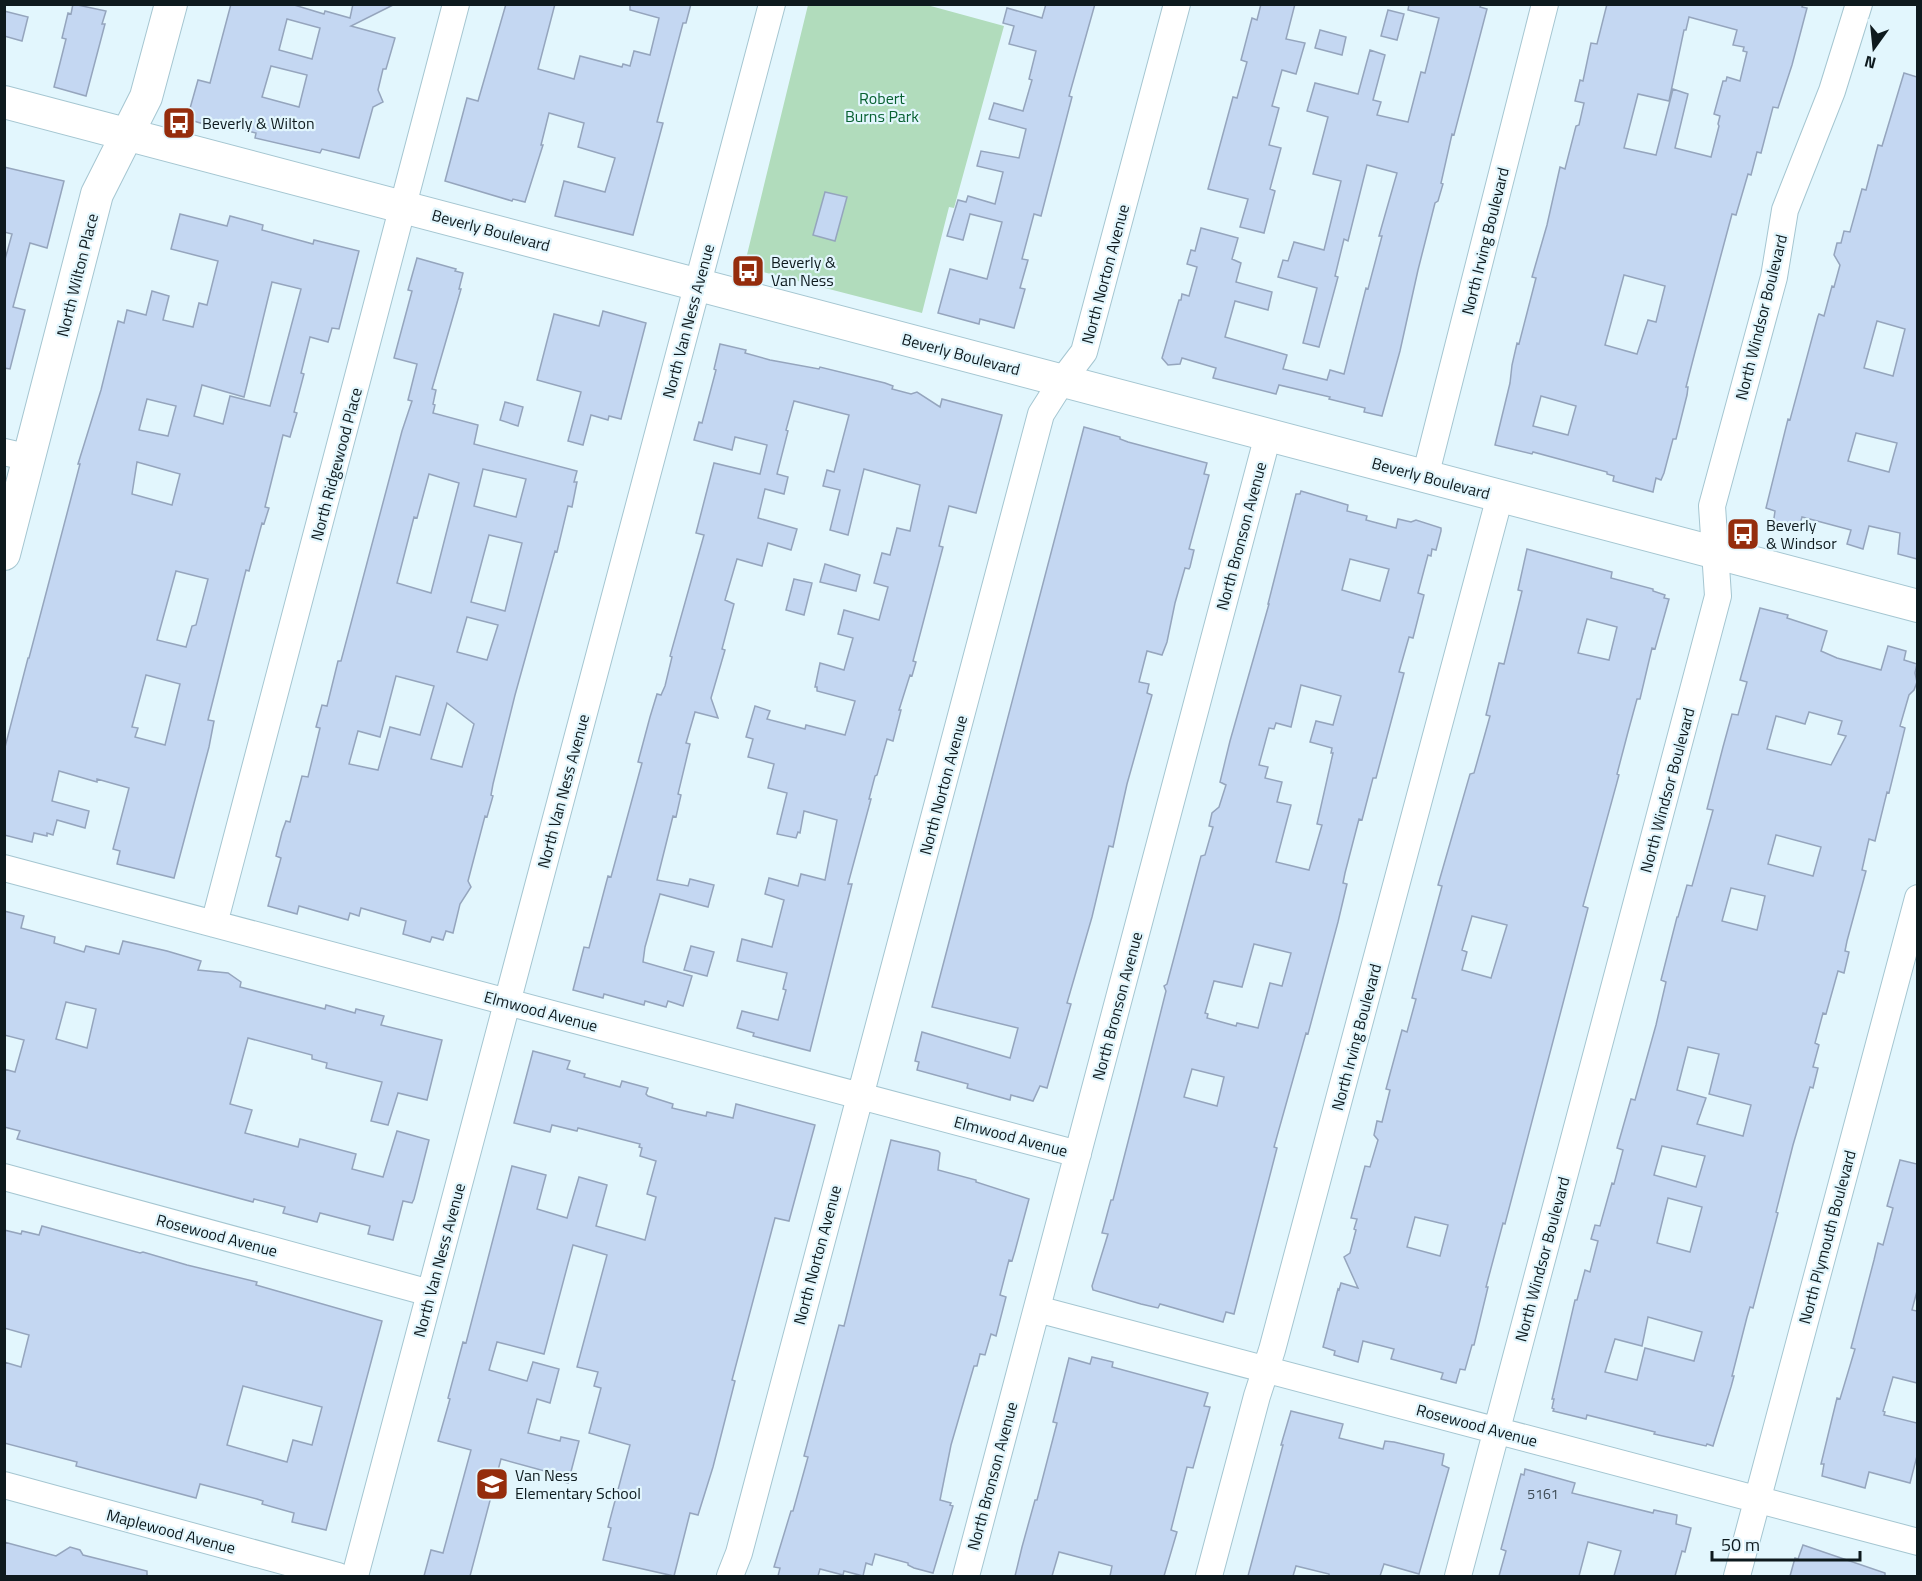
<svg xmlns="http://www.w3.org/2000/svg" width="1922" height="1581" font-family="'Titillium Web',sans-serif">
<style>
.green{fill:#b1dcbc}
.building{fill:#c4d7f2;stroke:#95a5bd;stroke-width:1.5;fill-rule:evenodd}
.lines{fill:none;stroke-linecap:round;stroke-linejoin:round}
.minor-casing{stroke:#a5c6d1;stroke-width:28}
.major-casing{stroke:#a5c6d1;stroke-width:34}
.minor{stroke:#fff;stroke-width:26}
.major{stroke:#fff;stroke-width:32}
.labels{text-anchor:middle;stroke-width:4.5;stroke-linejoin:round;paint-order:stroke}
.number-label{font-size:14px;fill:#3c4953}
.park-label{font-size:16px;fill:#086131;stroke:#e2f6fd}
.poi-label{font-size:16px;fill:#0e1a1e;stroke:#e2f6fd;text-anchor:start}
.street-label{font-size:16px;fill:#0e1a1e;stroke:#e2f6fd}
</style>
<rect width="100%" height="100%" fill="#e2f6fd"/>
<path class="green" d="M808,5h119l77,21 -50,182 -5,-1 -27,106 -178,-46z"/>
<path class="building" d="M73,4l33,7 -4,13h3l-19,72 -32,-9 12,-48 -4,-1 6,-25 3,1z
M231,4h60l33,10 1,-3 25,7 3,-14h42l-44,22 44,12 -9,31h-3l-5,21 5,12 -10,5 -14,51 -37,-9 -2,4 -65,-15 1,-5 -48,-12 -1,4 -20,-6 11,-39 12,3zM287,19l33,9 -8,31 -33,-9zM271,66l36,9 -8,32 -37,-10z
M506,4h49l-17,65 36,10 6,-23 42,11 1,-3 7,2 4,-15 16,4 9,-37 -29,-8v-6h61l-5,19h-3l-26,99 6,1 -30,112 -78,-19 9,-35 41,11 10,-34 -37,-11 6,-24 -35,-10 -8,32h2l-18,57 -12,-3 -1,2 -67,-20 22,-83 11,3z
M1046,4h49l-26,92 3,1 -31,119 -7,-2 -12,45 6,1 -8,28 5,1 -11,39 -34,-9 -1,5 -41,-11 12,-44 37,10 15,-57 -32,-8 -7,26 -16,-4 11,-36 8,2 2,-6 27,8 8,-32 -26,-6 4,-15 38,7 7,-29 -37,-10 5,-16 29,8 9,-31 -3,-1 7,-28 -27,-7 5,-18 -11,-3 4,-15 35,10z
M1261,4h34l-9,35 19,4 -9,31 -14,-4 -10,36 7,2 -10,37 12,3 -11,41 5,2 -11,42 -24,-6 8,-28 -40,-10 25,-92 4,1 10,-36 -6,-2 11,-42 5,2z
M1409,4h72l-1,3 7,2 -33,126 -2,-1 -11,49 2,1 -5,17 -3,2 -17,67 -18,81 -18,65 -18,-4 1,-4 -36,-9 1,-2 -51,-12 -3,9 -63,-16 3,-10 -34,-10 -2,6 -12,1 -6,-7 17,-58h2l1,-6 7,2 8,-29 -10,-3 4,-14 4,1 6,-23 37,10 -6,21 9,4 -5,19 36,10 -4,18 -33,-9 -10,36 62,18 -4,14 44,11 3,-10 14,4 22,-86 2,1 14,-53h-3l18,-63 -30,-8 -19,76 -4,-2 -9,37 3,1 -19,70 -16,-4 14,-55 -39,-11 5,-17 5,1 6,-19 30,8 17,-69 -28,-7 15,-57 -21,-6 8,-28 43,11 12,-44 15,5 -12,45 8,2 -4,13 31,7 13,-50 4,1 14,-55 -31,-8z
M1607,4h196l-1,3 5,1 -15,57 -14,43 -5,-1 -12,46 -4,-1 -6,23 -3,-1 -12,41 -4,-1 -37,138 -9,35h2l-1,8 -11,44h-3l-9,34 -3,7 -5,-2 -3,14 -40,-11 1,-5 -7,-2v-2l-74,-20 -1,2 -37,-9 15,-62 2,-18 5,-22 2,1 17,-66 -4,-1 15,-52 13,-58 5,2 11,-43 3,-1 5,-22 -9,-2 5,-21 3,1 8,-38 6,1zM1689,17l48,13 -4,15 11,2 -1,4 4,1 -7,29 -13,-4 -1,4h-3l-9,33 6,2 -2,8 1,2 -8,31 -36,-9 13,-54 -15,-5 -17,66 -32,-7 14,-54 31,7 15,-71h2zM1624,275l41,11 -9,36 -8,-2 -11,34 -32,-9zM1541,396l35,10 -8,29 -35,-9z
M1388,10l16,4 -7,26 -16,-4z
M4,11l24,6 -6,24 -18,-5z
M1320,30l26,7 -4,18 -27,-7z
M1904,73l13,4v482l-19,-5 2,-21 -31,-7 -6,23 -16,-5 4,-14 -49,-13 -4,15 -25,-7 2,-14 -9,-3 22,-89 2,1 28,-104 1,-2 5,2 8,-30 2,1 6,-22 -6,-10 3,-12h4l3,-12 6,1 12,-43 4,1 12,-45 4,1zM1877,321l28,8 -12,47 -29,-8zM1856,433l41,10 -8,29 -41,-11z
M4,167l60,14 -17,67 -17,-5 -17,64 12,3 -15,59 -6,-1v-105l8,-29 -8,-2z
M825,192l22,5 -12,44 -22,-6z
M180,214l47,12 3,-10 33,9 -1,5 51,14 1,-4 45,11 -20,78 -7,-1 -4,14 -18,-5 -9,36 3,1 -10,38 3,1 -7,24 -7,-2 -18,72 4,1 -5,16 -2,-1 -13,48 -3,-1 -13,51 -25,99 6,1 -5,26 -35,131 -57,-14 3,-13 -7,-2 16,-61 -32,-9v3l-38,-11 -7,30 37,10 -4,17 -28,-8 -4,15 -6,-2v3l-13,-3 -2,9 -28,-7v-84l24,-93h1l51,-194h-2l23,-74 17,-69 6,2 3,-13 19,5 6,-24 17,5 -6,24 30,7 6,-24 8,2 11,-44 -47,-12zM272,282l29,7 -31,117 -40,-10 -7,28 -29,-8 8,-31 42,12zM147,399l29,7 -8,30 -29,-6zM137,462l43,12 -8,31 -40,-11zM176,571l32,8 -12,46 -4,1 -6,21 -29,-7zM146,675l34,9 -15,61 -30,-8 3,-9 -6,-1z
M417,258l39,11 -1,2 8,2 -4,16h2l-29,100 4,1 -3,14 2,1 -2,8 45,12 -4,19 103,27 -3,11h3l-5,25 -4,-1 -11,46 -2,-1 -40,144 -22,89 -2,11 2,1 -6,21 -2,-1 -17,65 3,6 -11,17 -7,29 -7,-2 -3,9 -11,-3 -2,5 -27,-8 3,-13 -45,-13 -2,8 -9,-3 -2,7 -49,-14 -2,8 -29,-8 13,-48 -5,-2 6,-24 4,-11 4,1 12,-46 6,1 12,-49 -4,-1 6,-22 5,1 11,-45h3l61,-230 10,-30 -4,-1 9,-36 -23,-6 18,-67 -4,-1zM483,469l43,10 -10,38 -42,-11zM429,474l30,9 -28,110 -34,-10 17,-66 3,1zM489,535l33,8 -17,68 -34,-9zM467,617l31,8 -11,35 -30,-8zM396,676l38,10 -14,49 -30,-8 -12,43 -29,-6 9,-33 22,6zM447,703l27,21 -12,43 -31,-8z
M603,311l43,12 -25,96 -12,-3 -1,4 -17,-5 -8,30 -15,-4 13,-49 -44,-12 17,-66 45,12z
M720,344l26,6 -1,3 25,7 49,9 1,-2 65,16 8,3 -1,3 19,5 6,-2 23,15 2,-8 60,16 -26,98 -27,-7 -10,40 4,1 -30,114 3,1 -4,14 -2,-1 -11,35h2l-8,31 -6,-2 -10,36 -2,1 -6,23h2l-23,85h4l-42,167 -57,-15 1,-3 -17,-5 5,-17 36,9 8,-30 -3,-1 4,-16 -50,-12 5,-22 30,8 12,-47 -19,-6 4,-16 29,8 3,-12 24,6 12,-60 -33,-9 -4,22 -2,-1 -2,6 -19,-4 10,-41 -19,-5 6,-24 -26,-7 5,-18 -7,-2 9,-31 15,5 -3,8 38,10 1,-4 39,10 10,-34 -38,-10v-4h-2l5,-24 24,7 9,-32 -15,-4 6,-24 35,10 9,-33 -14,-4 8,-30 8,2 7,-27 13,3 10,-46 -56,-16 -16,66 -18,-5 10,-40 -17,-4 4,-16 7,2 15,-57 -55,-14 -8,29 2,1 -11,43 11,3 -4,17 -19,-5 -7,29 39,11 -6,21 -23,-7 -6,23 -25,-7 -12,41 9,4 -12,45 3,1 -14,48 7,20 -23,-6 -9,31 4,1 -12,50 3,1 -5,22 -3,-1 -16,64 31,6 2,-7 24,6 -6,22 -48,-13 -15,53 -2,15 49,14 -9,30 -15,-5 -2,6 -21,-6 -1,4 -40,-11 -1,4 -30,-8 11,-43 5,1 19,-72 3,1 31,-114 -4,-1 12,-45 7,-23 4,1 4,-9 7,-29 -2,-1 34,-121 -8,-2 18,-70 46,11 7,-29 -32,-8 -3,13 -38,-10 5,-18 3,1 14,-53 -2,-1z
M505,402l18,5 -5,19 -18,-6z
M1084,427l36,10v2l8,3 79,21 -3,11 5,1 -20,74 5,1 -4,17 -1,2 -4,-1 -10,35 -8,39 -5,13 -15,-4 -8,31 10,2 -2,9 5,2 -25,89 -14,63 -4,-1 -17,71 -25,86 4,1 -24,84 -7,-2 -7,15 -22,-6 -1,5 -43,-12 1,-4 -51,-14 2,-8 -4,-1 7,-29 88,26 8,-30 -86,-21z
M1301,491l47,14 -1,6 20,5 -1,4 30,8 2,-9 13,3 5,-2 25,8v3l-5,19 -4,-1 -1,7 -3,-1 -10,38 6,2 -11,43 -4,-1 -10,35 5,1 -28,105h-3l-11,42 -3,-1 -14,54 -2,10 4,1 -9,38 -30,112 -2,-1 -32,114 3,1 -43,166 -8,-2 -3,10 -63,-18 -2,4 -17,-4 -48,-14 -1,-4 16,-52 -6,-1 9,-33h2l24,-93 29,-116 -2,-5 3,-2 34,-128 4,-1 8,-28 -4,-1 3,-13 7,-6 7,-22 -6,-3 10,-41 39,-137h-1l28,-110h4zM1350,559l39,10 -9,32 -38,-11zM1301,685l40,11 -8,29 -17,-4 -6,21 22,6 -1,5h2l-16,71 5,1 -13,45 -33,-8 15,-57 -14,-3 5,-20 -17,-4 3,-11 -9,-2 10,-37 5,1 2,-6 15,4zM1254,944l37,9 -9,33 -12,-3 -12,45 -21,-5 -1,3 -29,-8 1,-4 -3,-1 9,-32 28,6zM1192,1069l32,8 -7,29 -33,-9z
M1527,549l85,23 -1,6 42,11v2l12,4 -1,3 5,1 -14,50 -3,-1 -12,51h-3l-9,33 -11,42 2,1 -36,131 5,2 -83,316 -2,-1 -17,64h2l-14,58h-2l-7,25 -5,-1 -4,14 -15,-4 2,-6 -52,-14 3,-10 -31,-8 -5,21 -24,-7 1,-4 -12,-4 15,-58 1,1 2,-7 17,5 -14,-31 6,-4 6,-23 -2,-1 3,-10 -6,-1 14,-52 5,1 8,-27 -4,-5 3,-14 5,1 8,-32 -4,-1 16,-59 5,2 9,-33 -4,-1 6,-23 24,-89 -4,-1 32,-111 4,-1 16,-57 -4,-1 13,-52 5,1 8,-32 10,-41 -4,-1zM1587,619l30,8 -8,33 -31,-7zM1472,916l35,9 -16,53 -29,-8 5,-18 -5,-2zM1415,1217l33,8 -8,31 -33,-9z
M825,564l35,11 -4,16 -36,-9z
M794,579l18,4 -8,32 -18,-5z
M1760,608l28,7 -1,3 40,13 -6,20 16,7 44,12 7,-24 18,5 -2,9 13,4 -2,9 2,9 -3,8 -5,5 -9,31 5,2 -16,65 -2,-1 -12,49 -6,-2 -7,31 4,1 -19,70 -2,10 4,1 -5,21 -6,-2 -12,43 -3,-1 -8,30 4,2 -6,22 5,1 -5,20 -3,-1 -17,58 -17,67 2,1 -25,95 -3,-1 -3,10 -15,59h2l-3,11 -18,59 -6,-2 -1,2 -52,-12 1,-2 -68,-17 -1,4 -33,-8 1,-2 -2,-1 2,-9h-2l23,-99h2l8,-30 5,2 8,-31 -7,-2 4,-14 5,1 12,-43 2,1 9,-34 -6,-2 14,-49 4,1 21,-75 10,-43 -5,-2 16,-63h1l9,-32 5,1 21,-76 -6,-1 16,-62 9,-33 6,1 9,-33 -7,-2zM1809,712l33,9 -4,13 8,2 -15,29 -64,-16 9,-33 29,8zM1776,835l45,12 -8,29 -45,-12zM1731,888l34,8 -8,34 -35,-9zM1688,1047l31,7 -10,40 42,11 -8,31 -46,-12 9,-26 -29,-8zM1662,1146l43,10 -9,31 -42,-12zM1668,1198l34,9 -12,45 -33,-9zM1648,1317l54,15 -8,29 -49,-13 -8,32 -32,-8 10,-33 27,7z
M4,911l20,5 -3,12 34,9 -1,6 30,9 2,-6 33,8 4,-13 44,10 34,10 -3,9 30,3 13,9 -1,5 85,22 1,-4 29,8 1,-4 28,7 -3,9 61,15 -15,60 -29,-7 -10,32 -17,-4 11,-39 -56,-14 1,-5 -15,-4v-4l-64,-17 -18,66 22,6 -7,23 53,14 2,-8 56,15 -4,15 31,8 14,-46 32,9 -15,59 -2,4 -9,-2 -10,39 -25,-6 2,-8 -50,-13 -3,9 -34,-9 2,-6 -31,-8 -1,3 -236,-63 3,-8 -16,-4v-58l11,3 9,-32 -20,-5zM66,1002l30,7 -9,39 -31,-9z
M691,946l23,6 -7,24 -23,-6z
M533,1051l37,10 -3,8 18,5 -1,3 36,10 2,-6 26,7 -2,6 2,2 25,8 -1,4 34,8 1,-4 26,6 3,-14 79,21 -26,96 -14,-3 -43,162 3,1 -22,86 -15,48 -8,-2 -16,63 -71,-16 8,-32 -3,-1 22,-82 -41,-12 12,-45 -7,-2 4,-14 -21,-5 30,-112 -34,-10 -29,109 -47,-12 -8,28 38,11 6,-19 26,7 -9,34 -13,-4 -9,34 32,8 1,-4 18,4 -11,42 -18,-5 2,-5 -51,-14 -31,117h-46l7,-26 12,3 28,-103 -33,-9 12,-42 -2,-1 15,-56 3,1 46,-177 34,9 -9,34 30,9 12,-41 28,8 -11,41 49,14 11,-43 -9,-3 9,-33 -16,-5 2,-8 -3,-1 1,-3 -62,-16 -1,3 -25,-6 -2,7 -36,-9z
M891,1140l47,11 2,2 -2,17 38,10v2l53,17 -14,52 -3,10 -3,-1 -9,35 6,2 -10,39 -5,-2 -6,21 -5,-1 -3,12h-3l-23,79 -11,55 11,3 -1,2 3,1 -20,67 -19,-5 -6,-3v-2l-33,-9 -3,11 -6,-2 -3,13 -19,-5 -1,4 -23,-6 -2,7h-40l2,-8 -6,-1 17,-56h2l15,-54 -4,-1 35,-131 5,1z
M1900,1160l17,4v127l-5,19 5,1v72l-24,-6 -10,34 2,1 -1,3 33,8v33l-7,27 -41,-11 -4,16 -43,-12 2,-12h-3l16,-66 3,1 15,-50 -4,-1 23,-88 4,-17 5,2 10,-37 -6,-2z
M42,1226l98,27 3,-1 44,13 70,17 -1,3 126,36 -56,209 -34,-8 2,-9 -32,-9 1,-3 -6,-2 -57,-15 -4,14 -120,-32 1,-4 -73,-19v-81l17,5 8,-32 -25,-7v-98l17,4 1,-3 17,4zM243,1386l79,21 -10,38 -19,-5 -6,22 -60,-17z
M1092,1357l21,5 -1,5 96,26 -4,13 6,1 -17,61 -6,-1 -16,63 6,2 -13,44h-54l2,-10 -53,-14 -7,24h-37l7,-29 13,-47h2l20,-77 -4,-1 16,-64 21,6z
M1291,1411l52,13 -4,14 44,11 2,-8 9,1 50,12 -2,11 7,3 -30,106 -35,-10 -4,12h-51v-2l-33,-8 -3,10h-45l35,-131h-2z
M1525,1469l50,14 -3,10 81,20 1,-3 23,5 -1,9 15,4 -6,24 -3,-1 -7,25h-61l7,-25 -33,-9 -9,34h-80l7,-25 -5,-2 20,-75 3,1z
M4,1542l52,14 14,-9 10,3 3,5 64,16v5h-143z
M1803,1545l82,28v3h-95l5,-18 3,1z"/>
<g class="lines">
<g class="minor-casing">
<path id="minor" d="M4,452l26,6
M1425,477l120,-473
M4,868l1074,286
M214,924l242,-920
M4,1177l426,116
M1037,1309l881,233
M4,1485l334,91
M355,1576l417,-1572
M730,1576l9,-23 302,-1139 21,-33 22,-29 93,-348
M966,1576l302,-1141
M1209,1576l48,-180 15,-46 228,-854
M1458,1576l260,-980 -6,-90 62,-229 11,-67 47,-119 27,-87
M1737,1576l181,-678"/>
</g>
<g class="major-casing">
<path id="major" d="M4,102l1914,504
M4,554l93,-360 49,-97 25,-93"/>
</g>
<use href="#minor" class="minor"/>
<use href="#major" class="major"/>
</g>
<defs>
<g id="bus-square" transform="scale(1.725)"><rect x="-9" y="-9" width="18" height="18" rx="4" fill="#952d0d" stroke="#e2f6fd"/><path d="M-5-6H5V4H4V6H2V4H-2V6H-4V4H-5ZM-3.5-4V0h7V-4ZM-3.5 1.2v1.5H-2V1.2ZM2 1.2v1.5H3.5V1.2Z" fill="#fff"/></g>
<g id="school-square" transform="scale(1.725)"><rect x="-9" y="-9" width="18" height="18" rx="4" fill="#952d0d" stroke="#e2f6fd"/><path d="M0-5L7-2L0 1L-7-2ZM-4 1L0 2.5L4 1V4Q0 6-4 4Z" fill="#fff"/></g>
</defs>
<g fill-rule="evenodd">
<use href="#bus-square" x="179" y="123"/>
<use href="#bus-square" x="748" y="271"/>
<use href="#bus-square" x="1743" y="534"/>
<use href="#school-square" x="492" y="1484"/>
</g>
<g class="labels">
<g class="number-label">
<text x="1543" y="1499">5161</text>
</g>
<g class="park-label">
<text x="882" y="104">Robert<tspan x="882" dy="18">Burns Park</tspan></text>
</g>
<g class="poi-label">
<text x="202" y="129">Beverly &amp; Wilton</text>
<text x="771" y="268">Beverly &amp;<tspan x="771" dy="18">Van Ness</tspan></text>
<text x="1766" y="531">Beverly<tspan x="1766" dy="18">&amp; Windsor</tspan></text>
<text x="515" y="1481">Van Ness<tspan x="515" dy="18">Elementary School</tspan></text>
</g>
<g class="street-label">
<text transform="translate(491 230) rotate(15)" y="6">Beverly Boulevard</text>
<text transform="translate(1485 241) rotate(-76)" y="6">North Irving Boulevard</text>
<text transform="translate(1105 274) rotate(-75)" y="6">North Norton Avenue</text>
<text transform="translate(77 275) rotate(-76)" y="6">North Wilton Place</text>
<text transform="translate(1761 317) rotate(-76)" y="6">North Windsor Boulevard</text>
<text transform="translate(688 321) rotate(-75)" y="6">North Van Ness Avenue</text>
<text transform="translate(961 354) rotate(15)" y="6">Beverly Boulevard</text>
<text transform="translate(336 464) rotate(-75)" y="6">North Ridgewood Place</text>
<text transform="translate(1431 478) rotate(15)" y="6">Beverly Boulevard</text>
<text transform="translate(1241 536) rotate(-75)" y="6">North Bronson Avenue</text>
<text transform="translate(943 785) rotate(-75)" y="6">North Norton Avenue</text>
<text transform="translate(1667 790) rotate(-75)" y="6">North Windsor Boulevard</text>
<text transform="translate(563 791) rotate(-75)" y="6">North Van Ness Avenue</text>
<text transform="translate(1117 1006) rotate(-75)" y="6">North Bronson Avenue</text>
<text transform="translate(541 1011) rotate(15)" y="6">Elmwood Avenue</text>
<text transform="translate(1356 1037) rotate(-75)" y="6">North Irving Boulevard</text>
<text transform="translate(1011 1136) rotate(15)" y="6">Elmwood Avenue</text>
<text transform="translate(217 1235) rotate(15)" y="6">Rosewood Avenue</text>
<text transform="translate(1827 1237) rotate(-75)" y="6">North Plymouth Boulevard</text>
<text transform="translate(817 1255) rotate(-75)" y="6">North Norton Avenue</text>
<text transform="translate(1542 1259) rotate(-75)" y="6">North Windsor Boulevard</text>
<text transform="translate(439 1260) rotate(-75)" y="6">North Van Ness Avenue</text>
<text transform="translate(1477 1425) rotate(15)" y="6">Rosewood Avenue</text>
<text transform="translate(992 1476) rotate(-75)" y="6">North Bronson Avenue</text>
<text transform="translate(171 1531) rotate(15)" y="6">Maplewood Avenue</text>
</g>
</g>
<rect width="1922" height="1581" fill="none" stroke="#0e1a1e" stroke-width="12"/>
<g transform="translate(1874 48) rotate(195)" stroke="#e2f6fd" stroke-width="4.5" paint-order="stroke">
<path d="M0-4.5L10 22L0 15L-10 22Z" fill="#0e1a1e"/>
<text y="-9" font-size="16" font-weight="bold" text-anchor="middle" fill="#0e1a1e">N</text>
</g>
<path d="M1712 1551v9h148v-9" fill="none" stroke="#0e1a1e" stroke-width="3"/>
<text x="1721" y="1551" font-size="18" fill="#0e1a1e" stroke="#e2f6fd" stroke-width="4.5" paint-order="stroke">50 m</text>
</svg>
